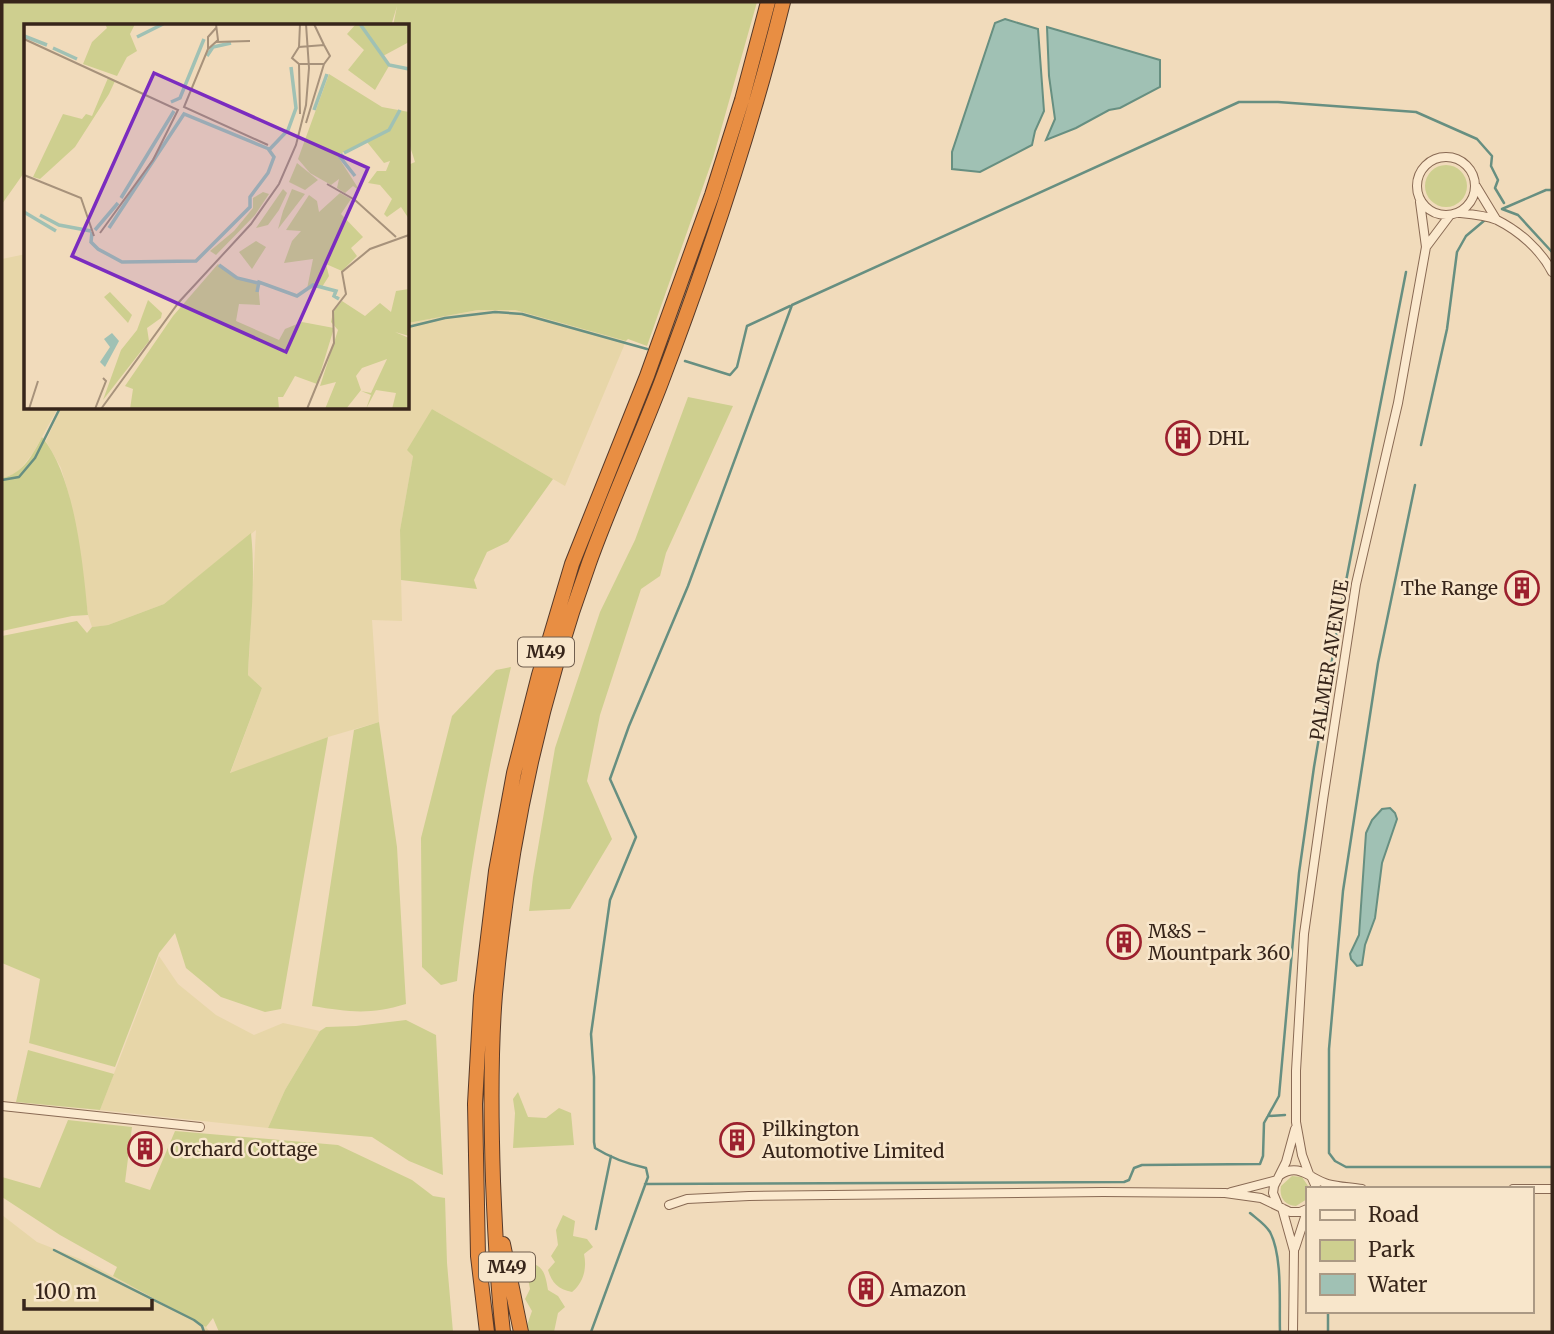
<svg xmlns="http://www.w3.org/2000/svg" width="1554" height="1334" font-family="Merriweather,serif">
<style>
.farmland{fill:#e7d6a8}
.green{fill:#cecf8f}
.water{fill:#a0c1b4;stroke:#678f81;stroke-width:2}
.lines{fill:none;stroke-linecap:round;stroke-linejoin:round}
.stream{stroke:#678f81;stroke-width:2.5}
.street-casing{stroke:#896a54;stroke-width:10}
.highway-casing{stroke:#563929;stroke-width:16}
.street{stroke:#fbe9ce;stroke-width:8}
.highway{stroke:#e88e43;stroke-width:14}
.labels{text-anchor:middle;stroke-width:5;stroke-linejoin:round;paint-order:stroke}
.shield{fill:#f8e6cb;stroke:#715f4f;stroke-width:2}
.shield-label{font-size:18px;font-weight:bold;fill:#37251a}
.poi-label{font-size:19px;fill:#37251a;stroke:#f8e6cb;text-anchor:start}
.street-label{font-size:19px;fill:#37251a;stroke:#f8e6cb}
.inset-river{fill:none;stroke:#a0c1b4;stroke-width:3.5}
.inset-road{fill:none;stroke:#a7927b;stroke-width:2}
.view{fill:#7b2cbf;fill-opacity:0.15;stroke:#7b2cbf;stroke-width:3.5}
.inset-edge{fill:none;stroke:#37251a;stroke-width:3.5}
</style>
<rect width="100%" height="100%" fill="#f1dbbb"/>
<path class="farmland" d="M26,254v154h32l-25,45 -16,20 -15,5v-219z
M478,310h37l111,31 -61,145 -133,-77 -19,47 -13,74 2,91 -30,-1 7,102 -51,15 -98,37 32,-86 -14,-13 8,-145 -92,74 -56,21 -16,2 -4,-12 -8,-62 -11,-58 -8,-27 -15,-27 15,-33h347v-85z
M159,956l19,28 38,31 38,20 29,-12 37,8 -35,59 -17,38 -168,-18z
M2,1215l35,27 43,17 33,17 93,51 4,5h-208z"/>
<path class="green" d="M2,2h755l-44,156 -66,188 -19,-7 -2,2 -111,-31h-37l-70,13v-158l7,-3 -7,-22v-114h-15l4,-20 -6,20h-365v144l-24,34z
M1425 186a21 21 0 1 1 42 0a21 21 0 1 1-42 0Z
M688,397l45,9 -67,147 -6,23 -19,13 -41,126 -13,66 25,58 -42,70 -41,2 4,-34 22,-129 45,-136 35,-72z
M432,409l121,70 -45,63 -21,10 -13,28 3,9 -76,-9 -1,-50 13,-74 -6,-6z
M42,437c33,40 41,127 46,178l-16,1 -70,15v-153c21,-4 31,-24 40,-41z
M251,533c5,47 -1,94 -3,142l14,13 -32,85 98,-36 -47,272 -16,3 -44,-15 -35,-29 -11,-35 -16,20 -44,114 -86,-24 11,-64 -38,-16v-327l75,-15 10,12 5,-6 16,-2 56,-21z
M511,667c-24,104 -43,208 -54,314l-16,4 -19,-18 -1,-129 31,-122 44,-46z
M379,722l18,125 9,157c-37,11 -56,8 -94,2l42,-276z
M406,1020l30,15 7,140 -34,-14 -37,-24 -104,-9 17,-38 35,-59 6,-4 30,-1z
M28,1050l86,24 -14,36 -84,-8z
M518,1092l10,25 18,1 13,-10 12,5 3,32 -61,3 2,-35 -2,-14z
M68,1120l64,7 -7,55 25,8 25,-59 163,14 74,35 21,16 12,2 2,65 6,69h-234l-6,-14 -7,9 -93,-51 4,-9 -57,-32 -58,-38v-20l38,11z
M1292,1176l10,1 8,12h-3v10l-11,7c-12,-1 -17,-9 -15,-20z
M563,1215l12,6 -2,15 14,3 6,8 -9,7c3,14 0,28 -12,38 -14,-3 -20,-9 -24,-22l7,-8 -4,-6 7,-11 -2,-15z
M534,1264c11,4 12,15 14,26l10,6 7,11 -7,6 -4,19h-27l-1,-4 6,-17 -7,-12 5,-10 -4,-21z"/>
<path class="water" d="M1005,19l33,10 6,82 -9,20 -3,14 -52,27 -28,-3v-17l43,-129z
M1047,27l113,33v27l-40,21 -11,2 -33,18 -30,12 9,-21 -6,-43z
M1390,808l5,5 2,6 -15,44 -7,55 -10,27 -3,20 -5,1 -6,-7 -1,-5 9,-19 7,-102 6,-13 10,-11z"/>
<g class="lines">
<path class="stream" d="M1502,209l16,6 34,37
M1502,209l44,-19h6
M408,327l37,-9 50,-6 27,2 125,35
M685,361l45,14 7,-8 10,-41 43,-20
M1421,445l26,-116 10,-77 9,-16 19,-16
M2,480l17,-3 16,-19 25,-50
M1415,485l-37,178 -35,228 -14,158v104l6,8 11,6h206
M1268,1116l17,-1
M645,1184l479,-2 5,-2 5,-12 8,-3 118,-1 3,-8 1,-33 15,-27 20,-223 15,-106 27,-160 65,-335
M1250,1213c7,6 15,11 20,19 13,25 9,72 10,100
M596,1229l15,-73
M54,1250l140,70 8,6 2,6
M591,1332l57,-155 -2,-9c-18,-4 -35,-10 -51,-20l-1,-6v-65l-3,-43 19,-134 26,-63 -26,-58 19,-53 59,-140 104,-281 447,-203h39l138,10 61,27 15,17 -1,10 7,14 -3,8 9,15
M1328,1332v-21"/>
<g class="street-casing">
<path id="street" d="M1417 186a29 29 0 1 1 58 0a29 29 0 1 1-58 0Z
M1476,186l20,33
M1420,202l6,45
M1459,213c12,1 26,2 38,7 22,11 44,30 55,52
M2,1106l198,21
M1309,1174l-7,-19 -6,-33v-51l8,-137 19,-134 33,-216 42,-181 28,-156 24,-32
M1280,1175c19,-13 30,4 48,9 11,3 23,3 34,5
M1311,1176l6,13
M1513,1189h39
M1231,1192l46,-12
M669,1205l18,-6 62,-3 354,-4 122,1 36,5 29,14h10l7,-3
M1278,1205l-5,-12 1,-7 12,-24 9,-33
M1282,1208l12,43 -1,81
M1295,1248l12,-37"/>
</g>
<g class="highway-casing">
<path id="highway" d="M503,1244l18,88
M487,1332l-9,-76 -3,-152 6,-108 15,-125 18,-98 25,-98 33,-111 75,-188 65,-181 30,-95 26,-98
M503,1332c-6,-50 -8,-101 -10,-151 -2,-62 -3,-125 2,-187 13,-145 44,-293 94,-431 22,-61 49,-120 72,-180 47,-124 90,-252 122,-381"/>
</g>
<use href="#street" class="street"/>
<use href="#highway" class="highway"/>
</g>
<defs>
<g id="building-ring" transform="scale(1.75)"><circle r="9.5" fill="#f8e6cb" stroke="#9c202e" stroke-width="1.5"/><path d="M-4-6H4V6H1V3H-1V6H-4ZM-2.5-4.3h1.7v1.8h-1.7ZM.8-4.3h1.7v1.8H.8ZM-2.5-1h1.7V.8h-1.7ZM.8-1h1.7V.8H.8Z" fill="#9c202e"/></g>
</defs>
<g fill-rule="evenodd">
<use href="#building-ring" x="1183" y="438"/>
<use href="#building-ring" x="1522" y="588"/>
<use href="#building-ring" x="1124" y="942"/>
<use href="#building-ring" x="737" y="1140"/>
<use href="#building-ring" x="145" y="1149"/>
<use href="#building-ring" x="866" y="1289"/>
</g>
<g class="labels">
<g class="shield">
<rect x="518" y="637.5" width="56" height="29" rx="5"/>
<rect x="479" y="1252.5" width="56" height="29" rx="5"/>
</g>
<g class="shield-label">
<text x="546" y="658">M49</text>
<text x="507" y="1273">M49</text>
</g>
<g class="poi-label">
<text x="1208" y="445">DHL</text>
<text x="1498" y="595" text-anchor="end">The Range</text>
<text x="1148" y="938">M&amp;S -<tspan x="1148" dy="22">Mountpark 360</tspan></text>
<text x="762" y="1136">Pilkington<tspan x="762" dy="22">Automotive Limited</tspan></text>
<text x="170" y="1156">Orchard Cottage</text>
<text x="890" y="1296">Amazon</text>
</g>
<g class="street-label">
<text transform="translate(1329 660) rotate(-81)" y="7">PALMER AVENUE</text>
</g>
</g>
<g transform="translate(24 24)">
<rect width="385" height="385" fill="#f1dbbb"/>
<path d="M81,0h30l-5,10 7,17 -10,6 -10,19 -34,-12 9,-22 15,-14zM332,0h53v18l-26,14 -14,-18 20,28 -14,24 -27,-20 16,-20 -17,-16zM305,50l53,33 27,5v107l-8,-12 -14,10 -3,-3 8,-15 -12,-14 -12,-2 9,-12h9l4,-10 -6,2 -17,-21 -30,13 23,36 -7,-5 -8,7 -8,-5 2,-9 -8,6 -21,-12 -12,-14zM84,54l7,3 -6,13 -34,53 -35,32 -7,-2 30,-63 19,5 4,-5 6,2zM273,139l21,17 -13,10 -16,-8zM259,165l4,4 -8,17 -11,15 -12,3zM268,165l13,5 -27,35 5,-18zM239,168l6,2 -14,21 -39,40 -6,-4 24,-20 19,-23v-10zM316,169l11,6 -10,15 22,23 -12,11 6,8 -15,15 -16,-7 3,12 -7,11 -15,2 6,-30 -29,4 8,-22 9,-10 -15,-1 23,-35 8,6 2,11zM232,217l10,6 -14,22 -13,-17zM194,240l16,13 24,7 2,21 -21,-1 -3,17 43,19 6,-11 17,-7 32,6 -17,56 -22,-8 -12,21h-5l1,12h-149l3,-20 -8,-3 48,-70zM385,265v47l-14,-4 14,6v71h-17l4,-16 -20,-3 -10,19 5,-14 -10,-4 10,2 16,-34 -25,9 -6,8 5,14 -15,19h-21l11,-27 -16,4 18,-56 -7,-8 2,-10 9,-11 23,15 15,-13 11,9 5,-21zM86,268l22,23 -4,8 -24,-26zM124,276l14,13 -1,5 -14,10 2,13 -46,59 18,-50 16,-20z" fill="#cecf8f"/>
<path d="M88,309l7,8 -14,26 -5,-5 10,-15 -6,-8z" fill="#a0c1b4"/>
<path class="inset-river" d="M336,0l29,41 20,4M0,12l23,9M113,13l26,-13M29,24l24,11M183,32l6,-9 18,-4M147,78l9,-4 24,-59M290,86l13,-36M320,129l45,-23 11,-20M319,130l-3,3 15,19M97,174l53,-87M0,188l32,19M16,191l19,10 32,6M85,204l75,-114 85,35M71,206l23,-27M68,208l-1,10 7,7 24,13 74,-1 54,-54v-10l18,-24 6,-16 -5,-7 19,-20 8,-22 -5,-41M195,241l18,13 21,5M233,268l2,-10 38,14 16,-11 23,6 -2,5 5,3"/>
<path class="inset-road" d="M290,0l10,21M192,4l-8,9v12l-24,58 84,38M0,15l154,71 -25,50 -53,73M192,18l34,-1M300,21l6,11 -6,8h-25l-7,-6 7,-11zM275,23l1,-23M184,25l10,-9 -2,-16M275,40l1,50M282,99l18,-59M0,151l57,23 13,38M303,160l28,16 41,37M5,385l9,-28M71,385l11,-28 -3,-3M77,385l78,-107 72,-78 28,-40 17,-39 10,-40 3,-37 -3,-44M283,385l27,-66 -1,-32 13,-17 -4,-22 28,-23 39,-14"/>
<path class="view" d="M130,49l214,95 -82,184 -214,-96z"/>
<rect width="385" height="385" class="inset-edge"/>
</g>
<rect width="1554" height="1334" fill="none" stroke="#37251a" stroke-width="7"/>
<rect x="1306" y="1187" width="228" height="126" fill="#f8e6cb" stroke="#ab9984" stroke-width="2"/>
<rect x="1320" y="1210" width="35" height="10" fill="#fbe9ce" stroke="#ab9984" stroke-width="2"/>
<text x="1368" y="1222" font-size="21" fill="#37251a">Road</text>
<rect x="1320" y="1240" width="35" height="21" fill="#cecf8f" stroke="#ab9984" stroke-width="2"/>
<text x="1368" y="1257" font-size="21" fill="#37251a">Park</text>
<rect x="1320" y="1274" width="35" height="21" fill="#a0c1b4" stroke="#ab9984" stroke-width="2"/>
<text x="1368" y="1292" font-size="21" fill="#37251a">Water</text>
<path d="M24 1299v10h128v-10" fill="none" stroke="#37251a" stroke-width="3.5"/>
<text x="35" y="1299" font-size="21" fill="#37251a" stroke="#f8e6cb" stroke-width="5" paint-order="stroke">100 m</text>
</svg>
